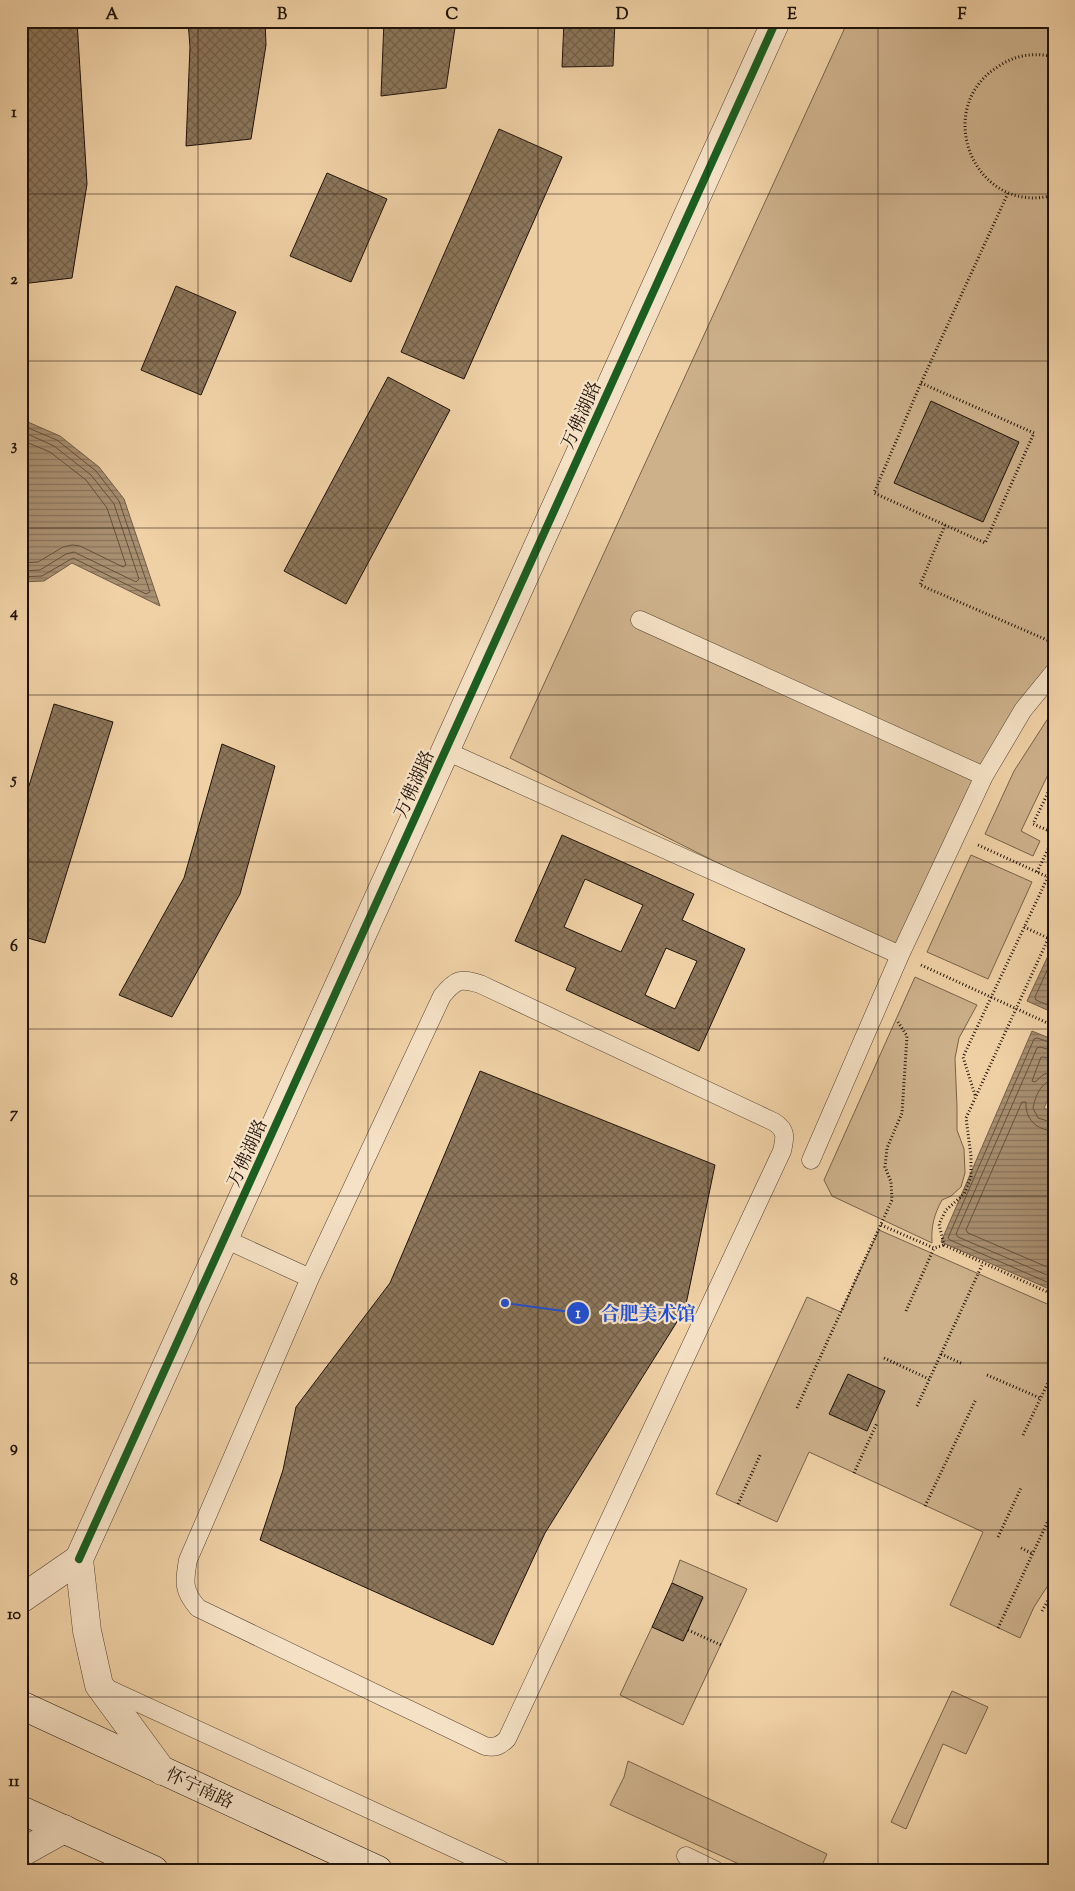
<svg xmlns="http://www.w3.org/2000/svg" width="1075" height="1891" font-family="'Sorts Mill Goudy','Noto Serif SC',serif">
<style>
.green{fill:#cdb18b;stroke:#76624a}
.water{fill:url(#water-rules);stroke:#725e47}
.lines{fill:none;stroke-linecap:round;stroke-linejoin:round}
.shore{stroke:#64523d;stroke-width:1}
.building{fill:url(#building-cross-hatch);stroke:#201309;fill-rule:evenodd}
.service-casing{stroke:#544230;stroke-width:19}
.tertiary-casing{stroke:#544230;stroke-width:29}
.secondary-casing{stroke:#201309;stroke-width:29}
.path{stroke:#201309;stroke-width:3;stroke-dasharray:1 2.5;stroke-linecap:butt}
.service{stroke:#f5e1c5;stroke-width:18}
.tertiary{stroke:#f5e1c5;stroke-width:28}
.secondary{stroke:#f5e1c5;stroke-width:28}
.cycleway-casing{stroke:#f5e1c5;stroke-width:11}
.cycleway{stroke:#1b5e20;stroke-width:8}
.grid{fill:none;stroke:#201309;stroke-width:1;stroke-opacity:0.55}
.labels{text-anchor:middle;stroke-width:4.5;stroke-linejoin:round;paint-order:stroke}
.street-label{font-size:18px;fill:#201309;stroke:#f5e1c5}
.leader{fill:none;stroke:#1d4ed8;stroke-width:2}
.callout-dot{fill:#1d4ed8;stroke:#f5e1c5;stroke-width:2}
.mark-label{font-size:15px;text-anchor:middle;font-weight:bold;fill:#fff}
.callout-label{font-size:19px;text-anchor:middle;font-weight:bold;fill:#1d4ed8;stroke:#f5e1c5;stroke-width:4.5;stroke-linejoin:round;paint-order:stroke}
.neatline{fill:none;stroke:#201309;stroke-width:2}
.grid-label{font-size:16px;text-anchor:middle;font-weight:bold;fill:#201309}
</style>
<defs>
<pattern id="water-rules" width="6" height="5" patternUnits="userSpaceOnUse" patternTransform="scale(1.25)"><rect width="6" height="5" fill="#a99071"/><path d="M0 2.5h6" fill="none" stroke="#89745b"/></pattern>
<pattern id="building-cross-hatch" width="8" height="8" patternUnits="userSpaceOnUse" patternTransform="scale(1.25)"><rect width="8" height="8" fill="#8c765b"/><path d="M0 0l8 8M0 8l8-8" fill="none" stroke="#726049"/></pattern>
</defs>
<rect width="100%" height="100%" fill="#f0d1a6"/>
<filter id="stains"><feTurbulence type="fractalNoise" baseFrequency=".004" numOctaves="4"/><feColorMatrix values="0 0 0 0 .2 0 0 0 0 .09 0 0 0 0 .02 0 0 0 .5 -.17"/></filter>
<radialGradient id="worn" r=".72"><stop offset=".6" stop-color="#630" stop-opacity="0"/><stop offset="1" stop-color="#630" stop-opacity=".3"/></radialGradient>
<path class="green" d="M848,21h206v655l-31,34 -123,245 -390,-197z
M1054,709v53l-33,69 19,10 -7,15 -48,-22 29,-63z
M971,855l61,27 -44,97 -61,-27z
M915,977l62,28 -18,33 -4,20 2,49v23l7,19 1,24 -4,14 -10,9 -9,4c-8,15 -11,26 -10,43l-100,-47 -8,-16z
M879,1230l175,77v269l-20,31 -14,31 -70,-33 33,-73 -174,-80 -32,70 -61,-28 91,-197 34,15z
M680,1560l67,29 -64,136 -63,-30 32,-68 31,14 20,-43 -31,-15z
M952,1691l36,16 -22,47 -23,-10 -37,85 -15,-7z
M628,1761l199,93 -7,16h-68l-142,-65 14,-28z"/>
<path class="water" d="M21,419l39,17 39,31 25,32 36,107 -88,-43 -28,18 -23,1z
M1054,943v70l-27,-12z
M1032,1031l22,9v47l-10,21 10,5v178l-113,-49z"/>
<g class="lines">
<path class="shore" d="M21,425l36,15 39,31 23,30 31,91 -4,2 -73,-36 -31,18 -21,1
M21,431l33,15 37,29 23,29 25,75 -3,3 -62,-30 -8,2 -26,16 -19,1
M21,440l29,12 36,28 21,28 19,57 -3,2 -43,-21 -8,-1 -9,2 -25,15 -17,1
M1054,955l-19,42 1,3 18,8
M1054,1044l-17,-6 -3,1 -86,199 2,2 104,45
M1054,1051l-14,-4 -3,1 -81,186 2,3 96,41
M1054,1058l-13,-1 -9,24 3,1 9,-8 10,-1
M1054,1080c-13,1 -19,17 -21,28l5,10 16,5
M1054,1131c-18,-1 -29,-12 -28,-29h-4l-56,128 2,3 86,37"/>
</g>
<path class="building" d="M21,21h56l10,163 -15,94 -51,6z
M188,21h77l1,24 -15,94 -65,7 4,-99z
M384,21h72l-10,67 -65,8z
M564,21h51l-2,45 -51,1z
M499,129l63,28 -98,222 -63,-27z
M327,173l60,26 -36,83 -61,-26z
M176,286l60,26 -35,83 -60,-25z
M388,377l62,33 -104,194 -62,-33z
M931,401l88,41 -36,80 -89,-39z
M54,704l59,18 -68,221 -24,-7v-124z
M222,744l53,22 -35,128 -68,123 -53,-22 65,-117z
M562,835l132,59 -12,26 63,29 -46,102 -133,-61 10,-22 -61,-27zM585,879l58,26 -22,47 -57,-25zM666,948l31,13 -22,48 -30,-14z
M480,1071l235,94 -30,144 -140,224 -52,112 -233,-105 23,-70 13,-63 94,-124z
M848,1374l37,17 -18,40 -38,-17z
M672,1583l31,14 -20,44 -31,-14z"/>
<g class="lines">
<g class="service-casing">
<path id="service" d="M640,620l344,156
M446,751l454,204 84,-179 39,-66 31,-38
M811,1160l89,-205
M225,1239l85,39 -122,282c-4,22 -5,31 10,48l287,138c10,2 15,0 22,-7l275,-588c3,-13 5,-21 -8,-29l-294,-138c-20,-6 -24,-5 -38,12l-132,282
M102,1686l399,184
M686,1856l29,14"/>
</g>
<g class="tertiary-casing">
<path id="tertiary" d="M79,1559l697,-1538
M21,1599l58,-40 8,72 12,54 63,86
M21,1853l43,-24"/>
</g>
<g class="secondary-casing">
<path id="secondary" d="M21,1705l357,165
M21,1810l133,60"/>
</g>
<path class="path" d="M1054,57c-19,-5 -39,-2 -55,9 -69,42 -24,151 55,129
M921,383l113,50 -49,110 -111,-50 47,-110 87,-190
M945,525l-25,60 134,58
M1054,780l-21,44 21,9
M978,845l70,32
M1037,872l17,-35
M1054,926l-88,192 5,38v21l-7,17 -18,16 -7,14 5,21 110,50
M1024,927l24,11
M921,965l133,61
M975,1095l-12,-38 91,-193
M881,1225l53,23 10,-3
M906,1311l28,-63
M941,1354l22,10
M884,1358l45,21
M987,1375l53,23
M917,1406l66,-143
M797,1408l95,-208 -1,-18 -6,-15 2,-19 15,-35 5,-77 -9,-14
M1023,1435l31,-65
M854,1473l23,-50
M738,1504l23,-51
M925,1506l51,-107
M998,1537l23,-49
M1021,1548l12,6
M1042,1611l12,-21
M998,1628l56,-120
M688,1630l33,15"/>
<use href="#service" class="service"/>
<use href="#tertiary" class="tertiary"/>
<use href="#secondary" class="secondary"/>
<g class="cycleway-casing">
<path id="cycleway" d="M79,1559l697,-1538"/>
</g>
<use href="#cycleway" class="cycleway"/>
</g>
<path class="grid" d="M198,21v1849M368,21v1849M538,21v1849M708,21v1849M878,21v1849M21,194h1033M21,361h1033M21,528h1033M21,695h1033M21,862h1033M21,1029h1033M21,1196h1033M21,1363h1033M21,1530h1033M21,1697h1033"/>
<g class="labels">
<g class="street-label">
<text transform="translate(581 415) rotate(-66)" y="6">万佛湖路</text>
<text transform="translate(414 784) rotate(-66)" y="6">万佛湖路</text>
<text transform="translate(247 1153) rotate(-66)" y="6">万佛湖路</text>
<text transform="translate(200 1788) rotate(25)" y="6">怀宁南路</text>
</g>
</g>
<path class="leader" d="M505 1303L578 1313"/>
<g class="callout-dot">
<circle cx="505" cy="1303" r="5"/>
<circle cx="578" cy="1313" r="12"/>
</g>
<g class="mark-label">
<text x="578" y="1318">1</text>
</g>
<g class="callout-label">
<text x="648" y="1320">合肥美术馆</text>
</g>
<rect width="1075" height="1891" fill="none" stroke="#f0d1a6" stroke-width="55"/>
<rect x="28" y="28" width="1020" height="1836" class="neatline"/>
<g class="grid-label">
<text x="112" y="19">A</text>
<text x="282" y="19">B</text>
<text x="452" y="19">C</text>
<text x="622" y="19">D</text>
<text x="792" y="19">E</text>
<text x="962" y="19">F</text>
<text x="14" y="117">1</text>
<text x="14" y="284">2</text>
<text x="14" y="450">3</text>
<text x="14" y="617">4</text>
<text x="14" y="784">5</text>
<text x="14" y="951">6</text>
<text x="14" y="1118">7</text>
<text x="14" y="1285">8</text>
<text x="14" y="1452">9</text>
<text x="14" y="1619">10</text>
<text x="14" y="1786">11</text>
</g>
<rect width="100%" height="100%" filter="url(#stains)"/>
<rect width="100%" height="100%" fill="url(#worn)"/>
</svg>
